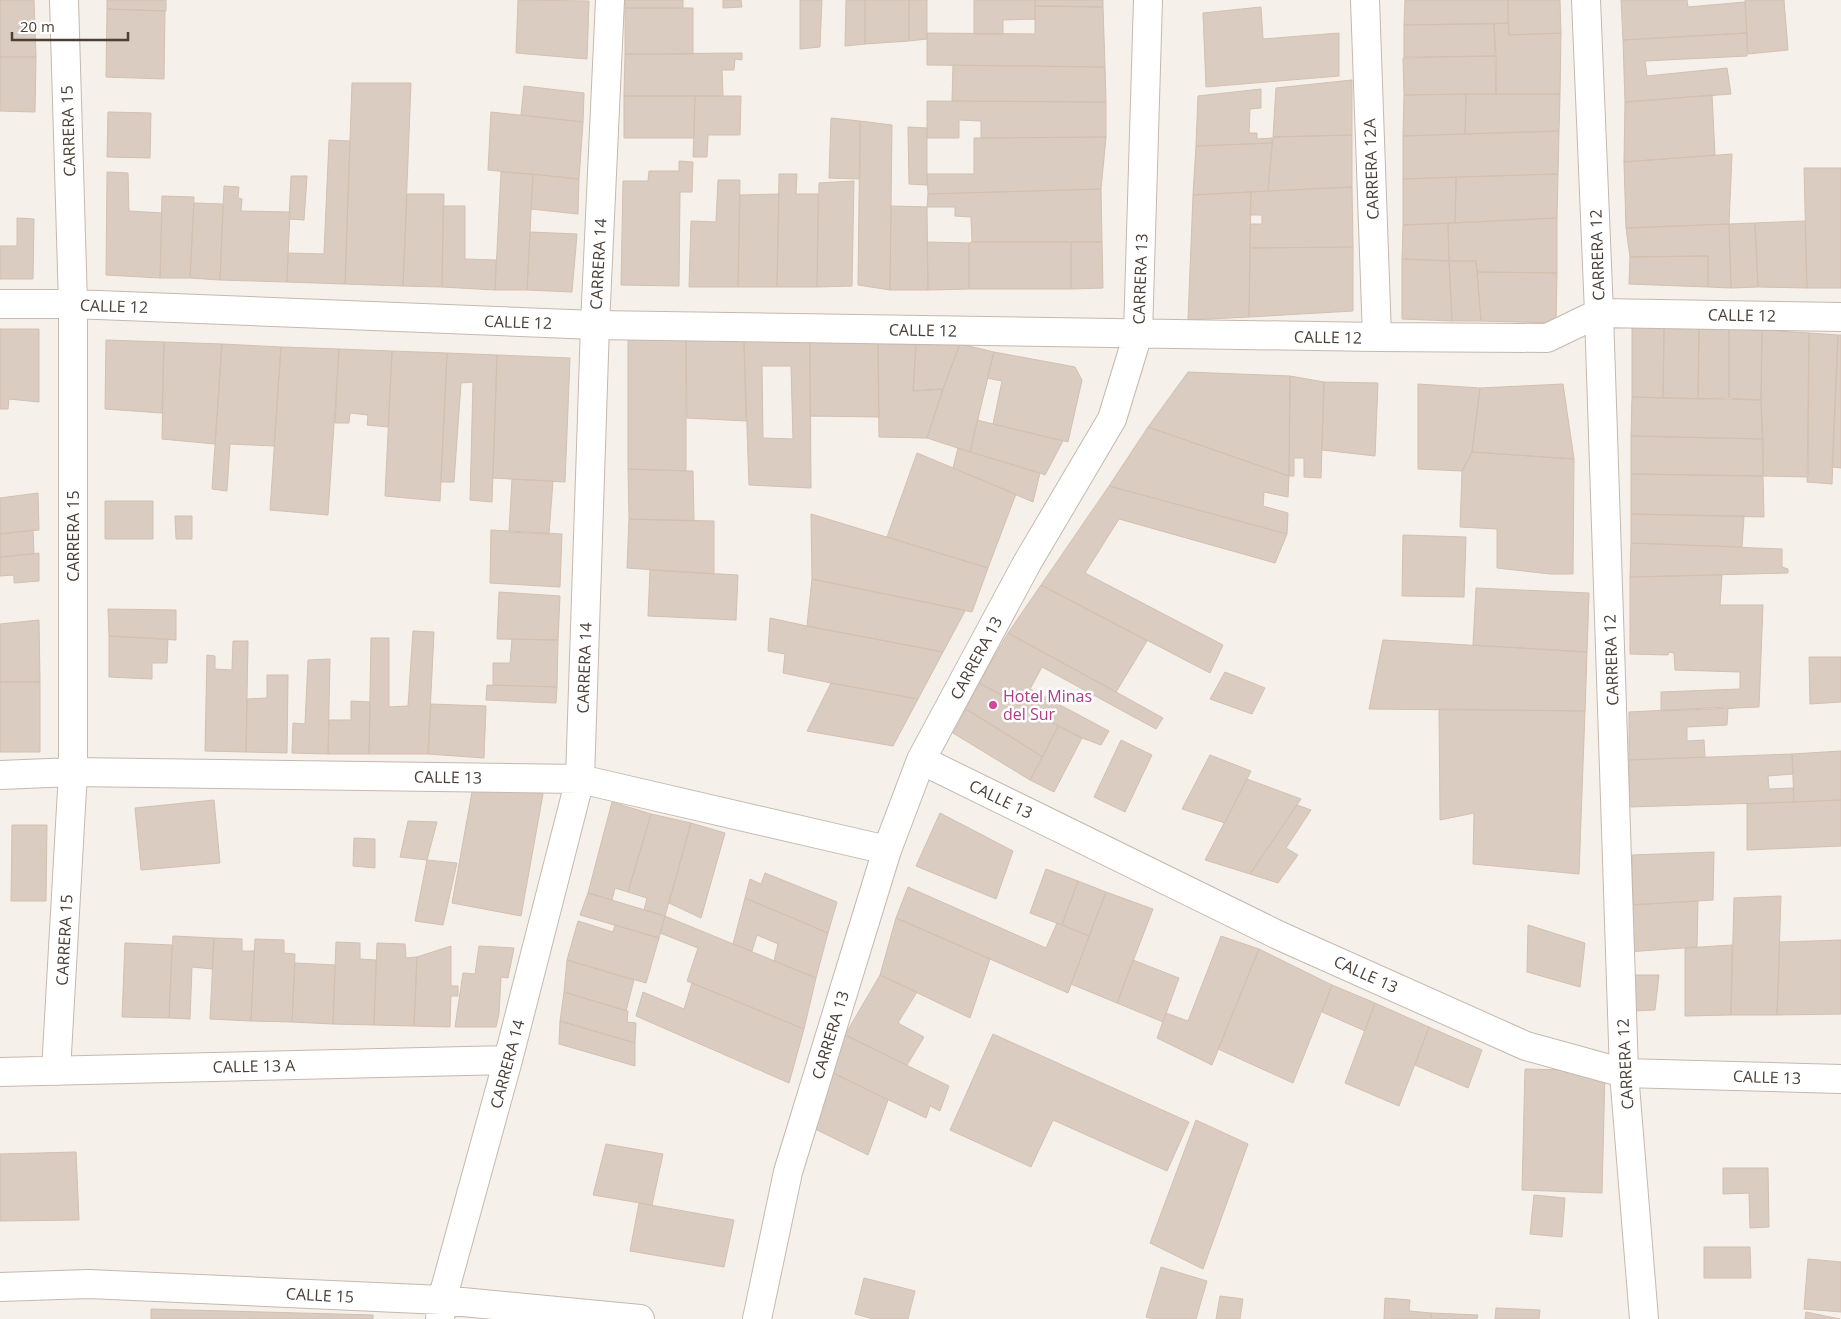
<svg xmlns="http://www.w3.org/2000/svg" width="1841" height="1319" font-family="'Open Sans',sans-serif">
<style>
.building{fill:#dbccc1;stroke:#d3c0b0;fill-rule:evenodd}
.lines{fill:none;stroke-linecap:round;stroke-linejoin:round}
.minor-casing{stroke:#c5b9ae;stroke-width:30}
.minor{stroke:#fff;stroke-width:28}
.hotel-dot{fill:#d1479c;stroke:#fff;stroke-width:2}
.labels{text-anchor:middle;stroke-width:5;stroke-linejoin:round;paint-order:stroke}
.street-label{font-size:16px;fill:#4a3f37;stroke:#fff}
.hotel-label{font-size:16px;fill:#b23c85;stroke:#fff;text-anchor:start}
</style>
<rect width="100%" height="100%" fill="#f5f0e9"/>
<path class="building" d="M0,0h34l2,57h-36z
M107,0h59v11l-59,-2z
M518,0l71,1 -2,58 -71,-6z
M625,0h58v8h-58z
M723,0h18l1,7 -19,1z
M800,0h22l-2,47 -20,2z
M846,0h19v44l-20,2z
M865,0h44v41l-44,3z
M909,0h18v39l-18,2z
M974,0h61v19l-32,1v14h-29z
M1035,0h68v7l-68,-1z
M1405,0h103v23l-104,2z
M1508,0h52l1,33 -52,2z
M1621,0h66l1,7 57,-5 2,31 -124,7z
M1745,0h39l4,50 -40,4z
M1035,6l68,1 2,60 -178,-2v-32l108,1z
M1261,7l2,32 76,-6v43l-133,11 -3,-74z
M625,8h68v46h-68z
M107,9l58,2 -1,68 -58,-2z
M1508,23l1,12 52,-2 -1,61h-64l-2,-70z
M1494,24l2,32 -92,1v-32z
M1747,33v23l-102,5 2,15 80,-8 4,26 -106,8 -2,-62z
M742,53v7l-7,-1 -1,11h-12l1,26h-99l1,-42z
M1496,56v38l-92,1 -1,-37z
M0,57h36l-1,55 -35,-1z
M953,65l152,2 1,35 -154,-1z
M1352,80v55l-79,2 3,-49z
M352,83h59l-8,203 -58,-2z
M524,86l60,7 -1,29 -62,-7z
M1261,89v19l-11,1 -1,24h8v6l15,-1v5l-76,3 2,-50z
M1466,94l-1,40 -62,2 1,-41z
M1466,94h94l-1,37 -94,3z
M1712,95l3,60 -91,7 1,-60z
M624,96h71l-1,42h-70z
M695,96h46l-1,39h-32l-1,22h-14z
M927,101l179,1v35l-125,1v-17l-22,-1v18h-32z
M108,112l43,1 -1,45 -43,-1z
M491,112l92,10 -4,57 -91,-9z
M831,118l29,3v58l-31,-1z
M860,121l32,4 -2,165 -32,-5z
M908,127l19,1v57l-18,-1z
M1559,131l-1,43 -155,5v-43z
M1352,135v52l-84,4 5,-54z
M1106,137l-5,52 -173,5 -1,-20h47v-36z
M329,140l21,1 -5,143 -58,-2 1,-29 36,1z
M1272,143l-4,48 -75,4 3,-49z
M1732,154l-3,70 -103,4 -2,-66z
M679,161l14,1 -1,30h-12l-1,94 -58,-1 2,-104h25l1,-10h30z
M1804,168h37v120h-34z
M107,172l21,1 1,38 33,2 -2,65 -54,-3z
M501,172l32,2 -6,116h-32z
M533,174l46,5 -1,35 -47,-5z
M779,174h18l-1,20h22l-1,93h-40z
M1558,174l-1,44 -102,5 1,-46z
M291,176h16l-3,44 -15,-1z
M1456,177l-1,46 -52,2v-46z
M718,180h22l-2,107h-49l2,-66 25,1z
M854,181l-2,105 -35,1 2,-104z
M224,186l15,1 -1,11 4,1 -1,12 49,1 -3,70 -67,-2z
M1352,187l1,60 -103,1v-24h12v-9h-12l1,-23z
M1101,189l1,53h-130l-1,-25 -16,-1v-9h-28l1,-13z
M1251,192l-2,125 -61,3 5,-125z
M407,194h37l-2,93 -39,-1z
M779,194l-2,93h-39l2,-92z
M162,196l32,1 -4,81h-30z
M194,203l29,1 -3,76 -30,-2z
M443,206h22v53l31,1 -1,30 -53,-3z
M891,206l36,1 1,83h-38z
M17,218l17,1 -1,60h-33v-33h17z
M1557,218v55l-80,-1 -1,-11h-27l-1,-38z
M1805,221l2,67 -49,-1 -3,-64z
M1448,223l1,38 -47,-2 1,-34z
M1755,223l3,64 -27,1 -2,-64z
M1729,224l2,64 -23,-1v-31l-78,1 -4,-29z
M530,232l47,2 -5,58 -45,-2z
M927,242l42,1v46l-41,1z
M972,242h99v47h-102v-46z
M1071,242h31l1,46 -32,1z
M1353,247v64l-104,6 1,-69z
M1708,256v31l-79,-3 1,-27z
M1402,259l47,2 3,60 -50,-2z
M1449,261h27l5,60h-29z
M1477,272l80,1 -1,50 -75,-2z
M1632,327l32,1 -1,70 -31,-1z
M1664,328h35l-1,71 -35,-1z
M1699,328l30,1v69l-31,1z
M0,329h39v73l-30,-3 -1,10h-8z
M1729,329l33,1 -1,70 -32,-2z
M1762,330l47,3 -1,144 -45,-1 -2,-76z
M1809,333l29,2 -6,149 -25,-2z
M1838,335h3v133l-9,-1z
M628,336l58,2v133l-58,-2z
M686,338l58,3 2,80 -59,-3z
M106,340l58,2 -2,71 -57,-4z
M744,341l66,1 1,146 -62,-3zM762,366h29l2,73 -30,-1z
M164,342l58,2 -7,100 -53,-5z
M810,342l68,1 1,74 -69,-1z
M878,343l38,2 -3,46 30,-2 -16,49 -48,-1z
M222,344l59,3 -7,99 -44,-2 -3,47 -15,-2z
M960,344l-17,45 -30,2 3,-46z
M960,344l34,8 -24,100 -43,-14 16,-49z
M281,347l58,2 -11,166 -58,-5z
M339,349l53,2 -4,76 -21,-2 1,-10 -18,-2 -1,10h-14z
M392,351l55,2 -7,148 -55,-5z
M994,352l81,15 7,13 -14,62 -75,-18 9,-43 -15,-3z
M447,353l50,2 -5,147 -22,-2 3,-118 -12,1 -7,99h-13z
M497,355l73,3 -5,124 -72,-4z
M1188,372l102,4 -1,100 -141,-49z
M1290,376l34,6 -3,96 -17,-1v-19h-10v18h-5z
M1324,382l54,1 -3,73 -53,-6z
M1418,384l62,4 -8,64 -10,19 -44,-2z
M1563,384l11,75 -102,-7 8,-64z
M1632,397l129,3 2,39 -132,-3z
M977,420l16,4 70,17 -18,34 -5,-2 -70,-21z
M1148,427l141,49 -1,21 -24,-5 -1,14 25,7 -1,21 -178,-48z
M1631,436l132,3v37l-132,-2z
M958,448l82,25 -7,29 -80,-34z
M1472,452l102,7 -1,115h-23l-53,-6v-39l-37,-2 2,-56z
M917,453l99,41 -28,74 -101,-31z
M628,469l65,2 1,50 -65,-2z
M1631,474l132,2 1,41 -133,-3z
M512,479l41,2 -4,53 -40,-2z
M1109,486l178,48 -12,29 -156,-44 -34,54 138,72 -13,28 -169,-88z
M38,493l1,37 -39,4v-36z
M105,501h48v38h-48z
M811,514l177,54 -16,44 -160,-33z
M1631,514l113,2 -2,31 -111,-4z
M175,516h17v23h-16z
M629,519l85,2v53l-87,-6z
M33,530l1,24 -34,3v-23z
M491,530l71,4 -2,53 -70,-4z
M1403,535l63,2 -2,60 -62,-1z
M1631,543l151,6v18l6,2v4l-158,4z
M39,553v28l-25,2v-8l-14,1v-19z
M650,570l88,5 -2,45 -88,-4z
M1722,575l-2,30h43l-4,102 -98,4v-19l79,-3v-17l-65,-2 -1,-17 -5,-1 -1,3 -38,-1v-77z
M812,579l152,31 1,1 -22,41 -136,-26z
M1041,585l106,56 -31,51 -108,-59z
M1476,588l113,5 -2,59 -114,-7z
M499,592l61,4 -2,44 -61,-1z
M108,609l68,1v30l-67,-4z
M770,618l37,8 136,26 -25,47 -87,-16 -48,-10 2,-19 -17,-3z
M39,620l1,62h-40v-58z
M413,631l21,1 -6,122h-59l2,-116h18v69l19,-1z
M1008,633l108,59 47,26 -7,11 -114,-62 -12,22 79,42 -8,14 -19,-7 -103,-55z
M109,636l59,3 -1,24h-15v16l-43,-2z
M512,639l46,1 -1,47 -64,-2v-22h17z
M1383,640l204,12 -2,59 -216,-2z
M233,641h15l-2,111 -41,-1 2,-96 8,1v13l17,1z
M1809,657h32v45l-31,2z
M330,659l-2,95 -36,-1 1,-30 12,1 3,-64z
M1225,672l40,16 -13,26 -42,-15z
M267,675h21l-1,78 -41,-1 1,-53 20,-1z
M0,682h40v70h-40z
M831,683l87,16 -25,47 -86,-15z
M979,683l79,43 -15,31 -77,-48z
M487,685l70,2 -1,16 -70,-3z
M351,701l19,1 -1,52h-41l1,-34h22z
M431,704l55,2 -2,52 -56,-4z
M1728,707l-1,18 -40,2v14l17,-1 1,17 -76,3v-48z
M966,709l77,48 -13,23 -77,-47z
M1439,709l146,2 -6,163 -106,-10 1,-51 -34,7z
M1058,726l24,12 -28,54 -24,-12z
M1121,740l31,15 -27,57 -31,-15z
M1841,751v49l-47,2 -2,-48z
M1792,754l1,20 -25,2 1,13 24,-1 1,14 -165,5v-47z
M1210,755l41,16 -26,52 -43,-14z
M1247,779l54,20 -51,75 -45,-14z
M474,781l69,13 -22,122 -69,-13z
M214,800l6,63 -79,7 -6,-62z
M1841,800v46l-94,4v-46z
M612,802l39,12 -23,78 -13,-4 -3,12 -24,-7z
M1297,805l14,5 -25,38 12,7 -20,28 -28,-9z
M940,813l73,38 -17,48 -80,-33z
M651,814l40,9 -26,93 -21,-6 3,-12 -19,-6z
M408,821l29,1 -10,38 -27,-3z
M691,823l34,10 -24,85 -32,-15z
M12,825h35l-1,76h-35z
M354,838l21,1v29l-22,-2z
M1714,852l-1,48 -80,5 -1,-50z
M427,860l30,3 -14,62 -28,-4z
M1046,869l32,12 -16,44 -32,-12z
M765,873l72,29 -9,31 -83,-35 5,-19 11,5z
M1078,881l28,11 -17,44 -27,-11z
M908,887l138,61 11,-25 32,13 -21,57 -172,-75z
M1106,892l47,17 -36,94 -46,-19z
M588,893l77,23 -6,22 -79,-23z
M1781,896l-4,119h-46l3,-117z
M745,898l83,35 -12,45 -42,-17 4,-17 -21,-9 -5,16 -19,-7z
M1698,901l-1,46 -70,5v-47z
M665,916l151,62 -12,51 -117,-48 11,-33 -38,-15z
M896,918l94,41 -20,59 -90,-43z
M578,921l35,11 2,-7 44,13 -13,45 -79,-23z
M1528,925l57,18 -5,44 -53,-15z
M173,936l41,2 -2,31 -20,-2 -2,52 -21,-1z
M1221,936l38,13 -47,116 -55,-27 9,-25 22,8z
M214,938l28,1v12h12l-3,70 -41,-2z
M255,939l29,1v13l11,1 -3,68 -41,-1z
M1841,940v74l-64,1 3,-73z
M336,942l24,1v16l16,1 -2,65 -41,-1z
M125,943l47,2 -3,73 -47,-1z
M377,943l28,1 1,14 11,-1 -3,69 -40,-1z
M1732,945l-1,70 -46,1v-68z
M451,946v40h7v10h-7l-1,31 -36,-1 3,-69z
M479,946l35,2 -6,30 -7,-1 -2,37 -3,13h-41l8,-54 12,1z
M1259,949l73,36 -39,98 -75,-34z
M567,960l67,20 -8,31 -62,-19z
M1133,960l46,18 -16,44 -46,-19z
M295,963l40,2 -2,59 -41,-2z
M880,975l37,17 -19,31 26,14 -17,28 -62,-30z
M1635,975h24l-4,35 -22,1z
M692,983l112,46 -15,54 -153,-67 7,-24 41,17z
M1332,985l43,18 -10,28 -43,-19z
M564,992l64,19 -1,11 9,1 -1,20 -75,-22z
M1375,1003l54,24 -30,79 -54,-23z
M560,1021l75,22v23l-76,-22z
M1429,1027l53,23 -14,38 -53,-23z
M993,1034l196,88 -22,49 -114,-51 -22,47 -81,-37z
M845,1035l104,51 -9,25 -10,-5 -4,12 -95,-46z
M1525,1069l80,2 -3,122 -80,-3z
M831,1072l57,28 -20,55 -57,-28z
M1196,1120l52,24 -45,125 -53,-26z
M606,1144l57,10 -11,51 -59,-10z
M76,1152l3,68 -79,1v-67z
M1723,1168h45l1,59 -19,1 -1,-35 -26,1z
M1534,1195l31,3 -3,39 -32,-3z
M639,1203l95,17 -10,47 -94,-16z
M1704,1247h46l1,31h-47z
M1808,1259l33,3v50l-37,-3z
M1161,1267l46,14 -11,38h-43l-7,-2z
M864,1278l51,13 -7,28h-35l-18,-5z
M1220,1296l23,3 -3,20h-24z
M1385,1298l25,2 -1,11 22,2v6h-47z
M1496,1308l44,2 -1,9h-44z
M151,1309l222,6v4h-222z
M1806,1312l34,7h-35z
M1431,1313l47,2 -1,4h-46z"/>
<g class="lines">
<g class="minor-casing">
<path id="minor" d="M1365,0l12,337
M1586,0l13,313 25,760 20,246
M0,304h73l522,21 782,12 170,1 52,-25 242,4
M921,760l359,176 246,110 98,27 217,6
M0,775l73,-3 507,7 307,71
M56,1071l17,-299v-468l-9,-304
M0,1072l508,-12
M0,1287l89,-3 353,16 198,19
M440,1319l2,-19 66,-240 72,-281 15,-454 15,-325
M757,1319l31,-147 99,-322 34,-90 106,-197 85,-144 26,-85 10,-334"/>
</g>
<use href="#minor" class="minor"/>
</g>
<circle class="hotel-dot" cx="993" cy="705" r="5"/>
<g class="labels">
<g class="street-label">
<text transform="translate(68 131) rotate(-92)" y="6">CARRERA 15</text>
<text transform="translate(1371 169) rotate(-92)" y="6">CARRERA 12A</text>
<text transform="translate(1597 255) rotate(-92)" y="6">CARRERA 12</text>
<text transform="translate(598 264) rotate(-87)" y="6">CARRERA 14</text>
<text transform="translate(1140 279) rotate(-88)" y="6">CARRERA 13</text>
<text transform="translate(114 306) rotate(2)" y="6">CALLE 12</text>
<text transform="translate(1742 315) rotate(1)" y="6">CALLE 12</text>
<text transform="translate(518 322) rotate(2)" y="6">CALLE 12</text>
<text transform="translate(923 330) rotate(1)" y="6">CALLE 12</text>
<text transform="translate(1328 337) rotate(1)" y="6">CALLE 12</text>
<text transform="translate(73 536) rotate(-90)" y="6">CARRERA 15</text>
<text transform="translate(976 658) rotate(-62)" y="6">CARRERA 13</text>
<text transform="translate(1611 660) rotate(-92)" y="6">CARRERA 12</text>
<text transform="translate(584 668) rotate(-88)" y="6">CARRERA 14</text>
<text transform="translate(448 777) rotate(1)" y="6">CALLE 13</text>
<text transform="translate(1001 799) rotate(26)" y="6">CALLE 13</text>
<text transform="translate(64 940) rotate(-87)" y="6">CARRERA 15</text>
<text transform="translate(1366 974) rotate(24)" y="6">CALLE 13</text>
<text transform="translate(830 1035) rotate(-73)" y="6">CARRERA 13</text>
<text transform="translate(507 1064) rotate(-75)" y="6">CARRERA 14</text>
<text transform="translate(1625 1064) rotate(-93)" y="6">CARRERA 12</text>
<text transform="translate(254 1066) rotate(-1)" y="6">CALLE 13 A</text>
<text transform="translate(1767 1077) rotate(2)" y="6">CALLE 13</text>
<text transform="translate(320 1295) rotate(3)" y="6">CALLE 15</text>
</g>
<g class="hotel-label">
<text x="1003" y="702">Hotel Minas<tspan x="1003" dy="18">del Sur</tspan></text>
</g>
</g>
<path d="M12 32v8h116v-8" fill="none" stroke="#4a3f37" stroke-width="2.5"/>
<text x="20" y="32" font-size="15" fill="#4a3f37" stroke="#ffffff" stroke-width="4" paint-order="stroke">20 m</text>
</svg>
